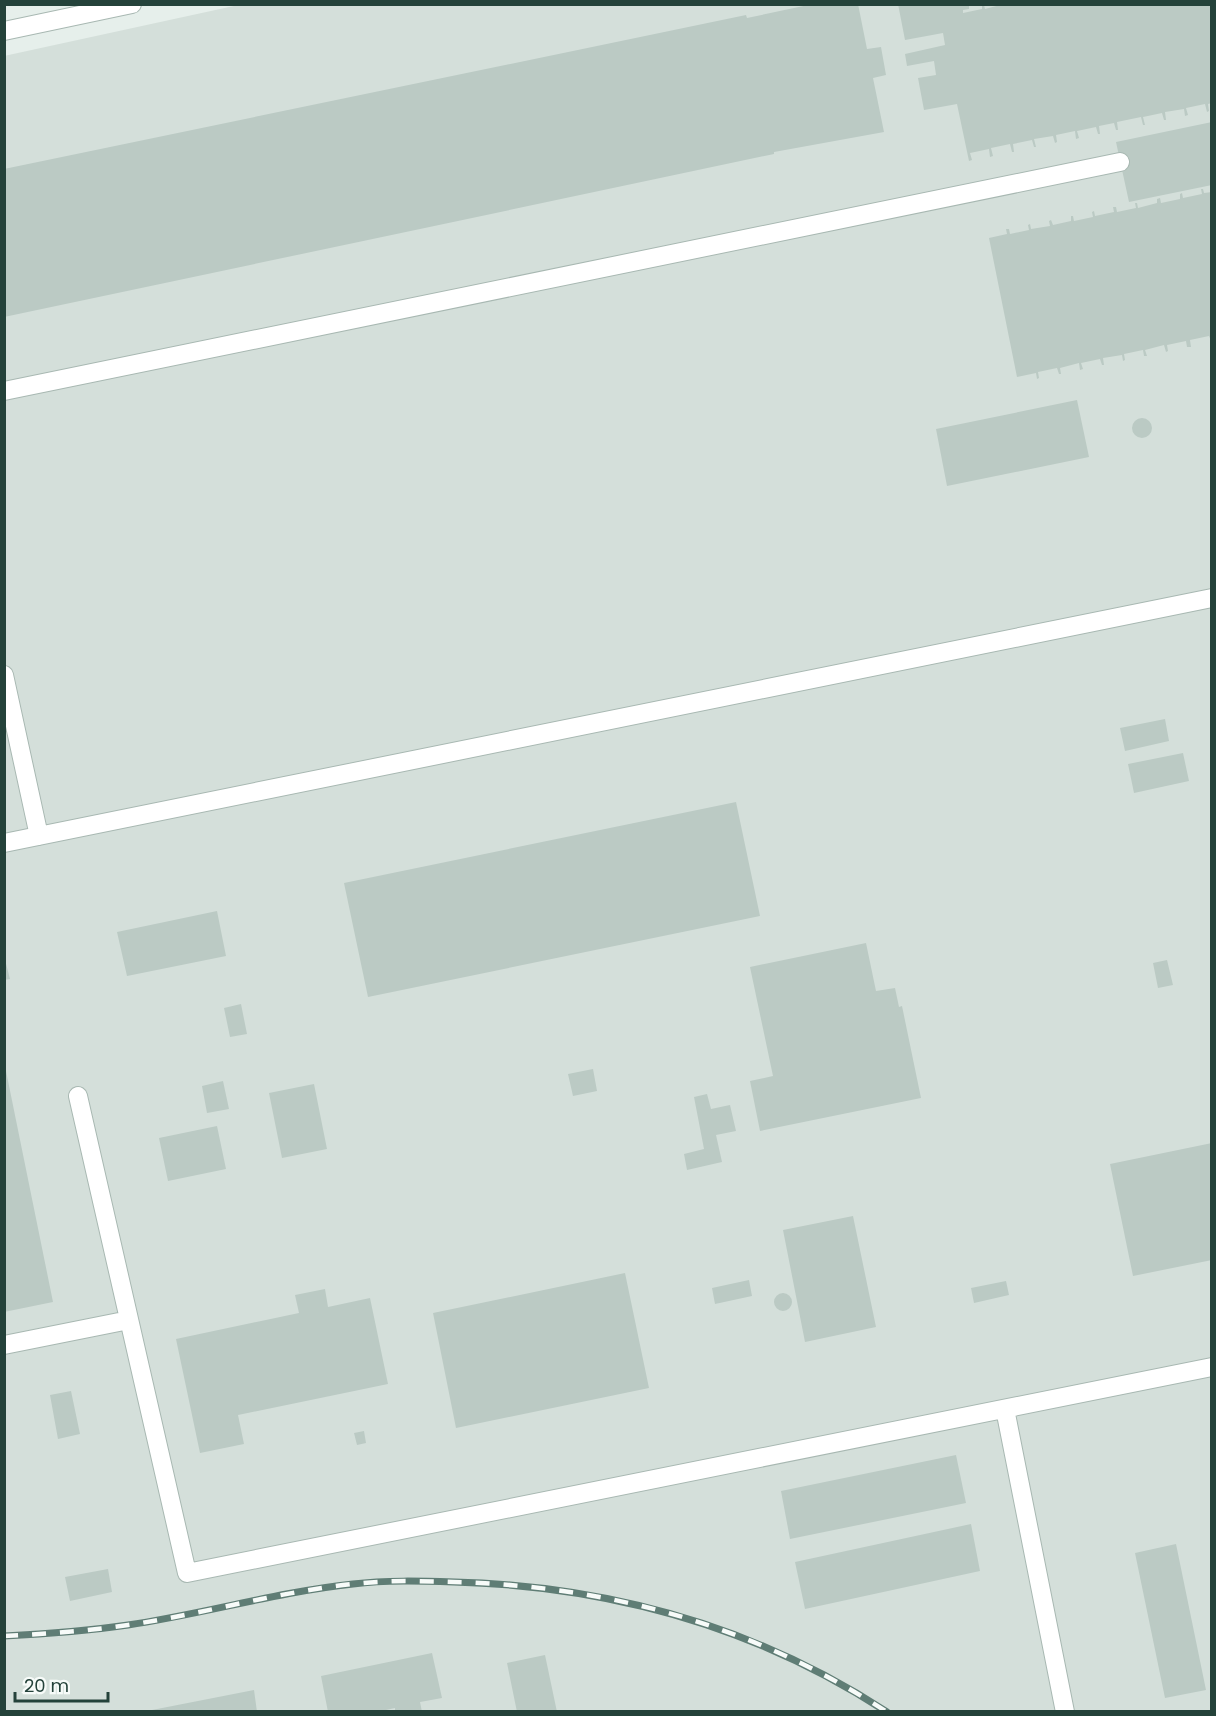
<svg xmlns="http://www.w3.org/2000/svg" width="1216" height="1716" font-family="Poppins,sans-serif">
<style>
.built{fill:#d4dfda}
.building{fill:#bbcac4}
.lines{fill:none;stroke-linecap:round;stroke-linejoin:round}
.lane-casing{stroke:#a8b8b2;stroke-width:20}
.street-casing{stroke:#a8b8b2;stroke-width:20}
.lane{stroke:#fff;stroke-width:18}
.street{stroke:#fff;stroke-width:18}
.rail-casing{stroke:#5f7d75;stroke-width:7}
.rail{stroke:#f7fbf9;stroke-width:4.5;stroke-dasharray:14;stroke-linecap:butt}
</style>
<rect width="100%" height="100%" fill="#e6efeb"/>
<path class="built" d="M243,4l968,1v1706h-1206l-1,-1655z"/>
<path class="building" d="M813,4h45l9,45 14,-2 5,28 -13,3 11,54 -110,20v2l-770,163v-148l742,-154 1,3z
M898,4h71v5l-6,1v3l19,-4v-4h2l1,4 19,-5h208v99l-4,1 1,7 -2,1 -2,-8 -19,4 2,7 -3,1 -1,-7 -19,3 1,8h-2l-2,-7 -19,4 2,8h-2l-2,-8 -24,5 1,8h-2l-2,-7 -15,3 1,8h-2l-2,-7 -19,4 2,7 -3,1 -1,-8 -19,4 1,7 -2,1 -2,-7 -19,3 2,8h-2l-2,-7 -19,4 1,8h-2l-2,-8 -19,4 2,8 -3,1 -1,-8 -19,4 2,7 -3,1 -12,-57 -33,6 -6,-32 18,-3 -2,-14 -27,5 -2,-12 40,-9 -2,-12 -38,7z
M1212,122v63l-83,17 -13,-60z
M1201,189h2l1,4 8,-1v151l-3,-7 -19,4 1,7h-4l-1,-6 -19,4 1,6 -2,1 -2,-7 -19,5 2,6h-3l-1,-6 -19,4 1,6 -2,1 -1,-6 -19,3 1,7h-2l-2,-6 -19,4 2,6 -3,1 -1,-7 -19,5 1,6h-2l-2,-6 -19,4 1,6 -2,1 -1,-6 -19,4 -28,-139 18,-4 -1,-5h3l1,5 19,-4 -1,-5 2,-1 1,5 19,-3 -1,-5 2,-1 2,5 18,-4v-5h2l1,5 19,-4 -1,-5 2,-1 1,5 19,-4 -1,-5h3l1,5 19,-4 -1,-5h2l1,5 19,-5v-4l3,-1 1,5 19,-4v-5l2,-1 1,5 19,-4z
M1077,400l12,57 -142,29 -11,-57z
M1132 428a10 10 0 1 1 20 0a10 10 0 1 1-20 0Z
M1165,719l4,22 -44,10 -5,-23z
M1183,753l6,28 -55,12 -6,-29z
M736,802l24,114 -392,81 -24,-114z
M217,911l9,45 -99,20 -10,-44z
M866,943l10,48 19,-3 4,19 3,-1 19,92 -161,33 -10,-50 23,-5 -23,-109z
M4,956l6,23 -6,1z
M1167,960l6,25 -15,3 -5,-25z
M241,1004l6,30 -17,3 -6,-29z
M593,1069l4,22 -24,5 -5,-22z
M6,1071l47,231 -49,10v-240z
M223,1081l6,28 -22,4 -5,-27z
M314,1084l13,65 -45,9 -13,-65z
M707,1094l4,15 19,-4 6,26 -20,4 6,27 -35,8 -3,-16 20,-5 -10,-52z
M217,1126l9,43 -58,12 -9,-43z
M1212,1143v117l-79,16 -23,-112z
M853,1216l23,111 -71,15 -22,-112z
M625,1273l24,115 -193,40 -23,-115z
M749,1280l3,16 -37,8 -3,-16z
M1006,1281l3,14 -35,8 -3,-15z
M325,1289l3,18 42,-9 18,86 -150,31 6,29 -44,9 -24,-114 123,-26 -4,-18z
M774 1302a9 9 0 1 1 18 0a9 9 0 1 1-18 0Z
M71,1391l9,43 -22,5 -8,-44z
M364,1431l2,12 -9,2 -3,-12z
M956,1455l10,48 -176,36 -9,-48z
M971,1524l9,47 -175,38 -10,-47z
M1176,1544l30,146 -41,8 -30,-145z
M108,1569l4,23 -42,9 -5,-24z
M432,1653l10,45 -22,4 2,10h-27v-4l-18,4h-49l-7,-36z
M545,1655l12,57h-40l-10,-49z
M254,1690l3,22h-104l-1,-2z"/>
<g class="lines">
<g class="lane-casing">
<path id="lane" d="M4,391l1116,-229
M4,675l35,161
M4,843l1208,-245
M78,1096l109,477 1025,-206
M4,1345l125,-25
M1005,1409l60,303"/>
</g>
<g class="street-casing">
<path id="street" d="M4,31l128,-27"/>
</g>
<use href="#lane" class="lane"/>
<use href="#street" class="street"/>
<g class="rail-casing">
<path id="rail" d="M4,1636c42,-2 83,-5 124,-11 75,-11 149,-33 225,-41 33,-4 68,-3 101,-2 157,4 301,44 433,130"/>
</g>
<use href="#rail" class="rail"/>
</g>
<rect width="1216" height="1716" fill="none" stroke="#24423a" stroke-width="12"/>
<path d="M15 1692v9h93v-9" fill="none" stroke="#24423a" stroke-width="3"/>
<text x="24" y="1692" font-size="18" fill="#24423a" stroke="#f7fbf9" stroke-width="4.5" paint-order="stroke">20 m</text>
</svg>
